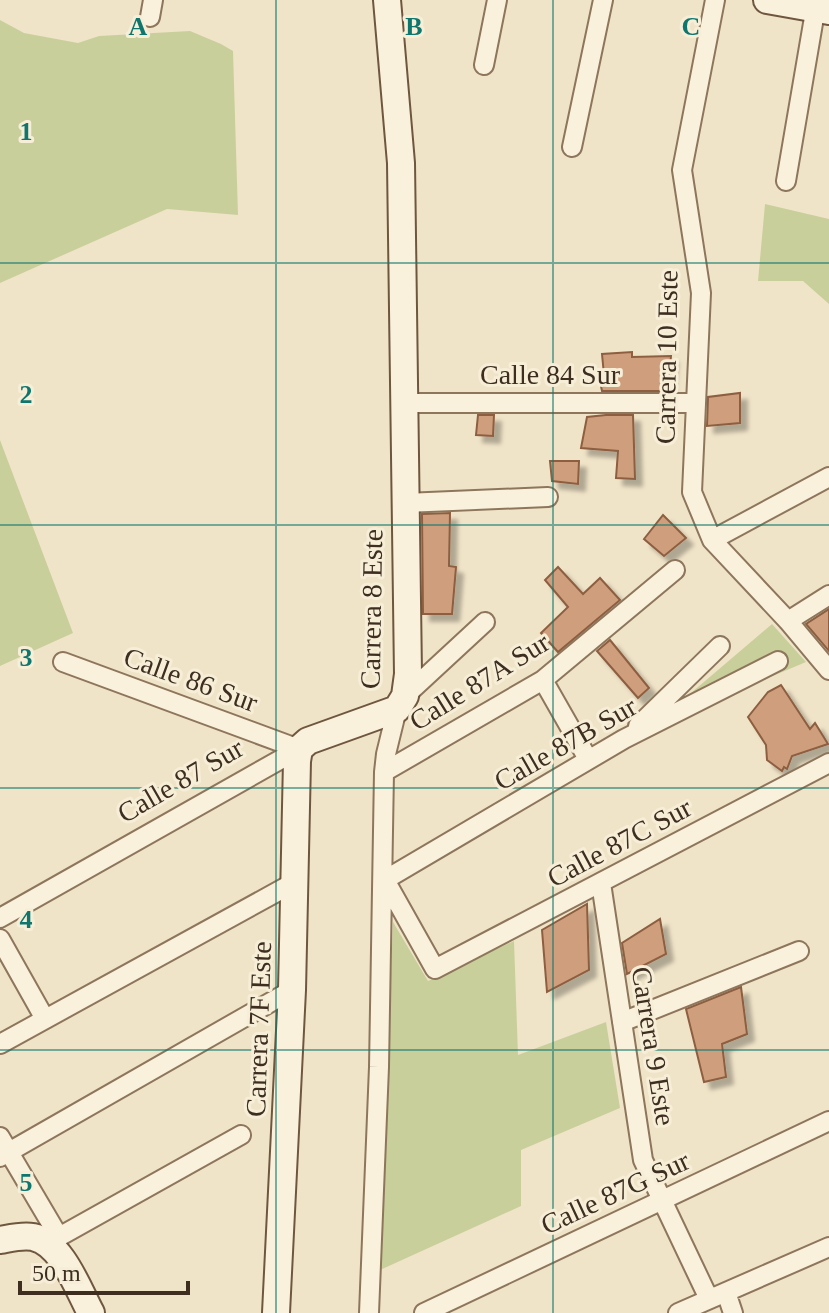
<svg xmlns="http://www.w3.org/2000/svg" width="829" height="1313" font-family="Georgia,serif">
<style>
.green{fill:#c9cf9b}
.building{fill:#cf9f7d;stroke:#8d5f41;stroke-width:2;filter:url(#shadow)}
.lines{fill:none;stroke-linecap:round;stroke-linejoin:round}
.street-casing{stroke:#8d765c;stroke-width:22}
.secondary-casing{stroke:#6f573f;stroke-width:30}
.street{stroke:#faf1dc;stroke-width:18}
.secondary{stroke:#faf1dc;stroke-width:26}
.grid{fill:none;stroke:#0f766e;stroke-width:2;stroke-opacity:0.55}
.labels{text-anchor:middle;stroke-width:6;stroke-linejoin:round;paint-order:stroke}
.street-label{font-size:28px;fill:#3d2e20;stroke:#f7eed8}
.grid-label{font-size:26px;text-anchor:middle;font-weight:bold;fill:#0f766e;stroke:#f7eed8;stroke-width:6;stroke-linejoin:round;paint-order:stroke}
</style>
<defs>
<filter id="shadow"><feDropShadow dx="7" dy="7" stdDeviation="2" flood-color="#0004"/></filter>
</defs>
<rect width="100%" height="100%" fill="#f0e4c8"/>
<path class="green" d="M0,20l24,13 54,10 21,-7 91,-5 31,13 12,7 5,164 -71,-6 -167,74z
M765,204l64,15v85l-26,-23h-45z
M0,440l73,193 -73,33z
M772,624l34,38 -156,66z
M393,922l35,59 86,-40 4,114 88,-33 14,86 -99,42v56l-141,64z"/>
<path class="building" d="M632,352v5l39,-1 -3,29 -7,-1 1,7h-60l-3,-14 5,-2 -2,-21z
M740,393v30l-33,3 1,-29z
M478,415h16l-1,21 -17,-1z
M606,415h27l2,64 -19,-1 2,-27 -37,-3 6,-31z
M550,461h29l-1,23 -26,-3z
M450,513l-1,53 7,1 -4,47h-29l-1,-100z
M663,515l23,23 -22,18 -20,-17z
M558,567l25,27 17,-16 20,22 -62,52 -17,-19 27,-26 -23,-27z
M829,609v42l-23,-27z
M610,640l39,48 -11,10 -41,-47z
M781,685l29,44 5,-6 13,21 -36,12 -5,13 -3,-2 -2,4 -15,-11 -1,-15 -18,-28 20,-25z
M587,904l2,66 -42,22 -5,-62z
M660,919l6,35 -39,20 -5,-31z
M741,987l6,47 -25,10 4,33 -22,5 -18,-73z"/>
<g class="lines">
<g class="street-casing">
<path id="street" d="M715,0l-33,170 19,123 -9,199 20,48 76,81 41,49
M150,17l3,-17
M484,65l13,-65
M572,147l31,-147
M786,181l31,-181
M404,403h291
M405,503l143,-6
M712,540l117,-63
M788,621l41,-26
M63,662l236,87
M543,680l45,79
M405,696l80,-74
M638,726l82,-80
M384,772l159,-92 132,-110
M385,880l50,89 394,-206
M383,881l241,-142 154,-78
M601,883l42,277 66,139
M0,918l299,-169
M0,939l45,80
M622,1022l177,-71
M0,1044l295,-162
M0,1137l59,100
M0,1157l292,-167
M48,1243l193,-108
M726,1292l7,21
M369,1313l10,-246 5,-295 2,-18 11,-45
M424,1313l405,-192
M678,1313l151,-66"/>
</g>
<g class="secondary-casing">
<path id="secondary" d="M767,0l62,11
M0,1240c11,-2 22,-5 33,-3 29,6 45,52 58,76
M276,1313l16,-323 5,-229 2,-12 9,-8 89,-32 8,-13 3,-22 -7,-511 -14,-163"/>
</g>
<use href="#street" class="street"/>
<use href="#secondary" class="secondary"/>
</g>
<path class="grid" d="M276,0v1313M553,0v1313M0,263h829M0,525h829M0,788h829M0,1050h829"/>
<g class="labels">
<g class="street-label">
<text transform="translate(666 357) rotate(-89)" y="10">Carrera 10 Este</text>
<text x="550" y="384">Calle 84 Sur</text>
<text transform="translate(371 609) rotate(-89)" y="10">Carrera 8 Este</text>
<text transform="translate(191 679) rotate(20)" y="10">Calle 86 Sur</text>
<text transform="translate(479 681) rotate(-32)" y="10">Calle 87A Sur</text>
<text transform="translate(565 743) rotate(-30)" y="10">Calle 87B Sur</text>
<text transform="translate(180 780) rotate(-30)" y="10">Calle 87 Sur</text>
<text transform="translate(619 842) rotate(-28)" y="10">Calle 87C Sur</text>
<text transform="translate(258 1029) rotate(-88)" y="10">Carrera 7F Este</text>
<text transform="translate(654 1046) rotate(81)" y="10">Carrera 9 Este</text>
<text transform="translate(615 1192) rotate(-25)" y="10">Calle 87G Sur</text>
</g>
</g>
<g class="grid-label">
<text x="138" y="35">A</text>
<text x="414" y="35">B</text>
<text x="691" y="35">C</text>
<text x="26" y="140">1</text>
<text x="26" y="403">2</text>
<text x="26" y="666">3</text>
<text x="26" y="928">4</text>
<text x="26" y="1191">5</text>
</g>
<path d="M20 1281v12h168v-12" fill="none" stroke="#3d2e20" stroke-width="4"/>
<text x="32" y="1281" font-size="24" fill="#3d2e20" stroke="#f7eed8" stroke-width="6" paint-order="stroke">50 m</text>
</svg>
